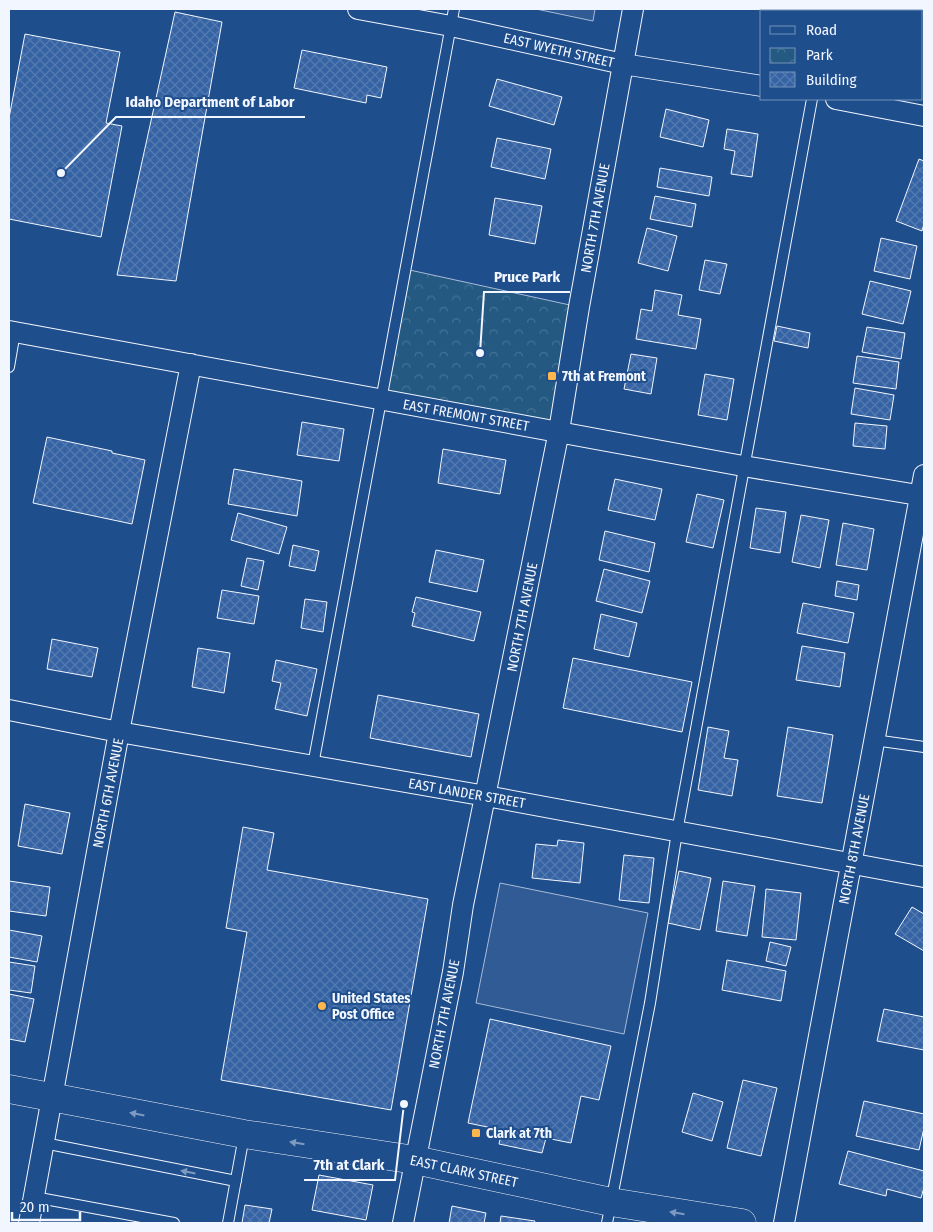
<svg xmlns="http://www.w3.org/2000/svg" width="933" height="1232" font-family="'Fira Sans Condensed',sans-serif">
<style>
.park{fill:url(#park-crowns);stroke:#a8bbd7}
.parking{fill:#305b95;stroke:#a8bbd7}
.building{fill:url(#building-cross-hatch);stroke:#f2f6ff}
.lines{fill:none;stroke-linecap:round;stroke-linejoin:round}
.service-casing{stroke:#f2f6ff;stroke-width:12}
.minor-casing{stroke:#f2f6ff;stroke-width:22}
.secondary-casing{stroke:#f2f6ff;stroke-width:29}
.service{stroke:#1f4e8c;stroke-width:10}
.minor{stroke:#1f4e8c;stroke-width:20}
.secondary{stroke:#1f4e8c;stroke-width:28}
.oneway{fill:#7e9ac0}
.poi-dot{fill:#ffb74d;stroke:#1f4e8c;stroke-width:2}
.labels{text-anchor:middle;stroke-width:4;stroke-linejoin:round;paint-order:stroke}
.street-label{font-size:14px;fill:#f2f6ff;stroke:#1f4e8c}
.poi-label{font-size:14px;font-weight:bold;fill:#f2f6ff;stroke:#1f4e8c;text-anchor:start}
.leader{fill:none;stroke:#f2f6ff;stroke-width:2}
.callout-dot{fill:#f2f6ff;stroke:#1f4e8c;stroke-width:2}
.callout-label{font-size:15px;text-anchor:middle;font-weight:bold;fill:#f2f6ff;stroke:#1f4e8c;stroke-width:4;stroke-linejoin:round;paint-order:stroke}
</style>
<defs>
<pattern id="park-crowns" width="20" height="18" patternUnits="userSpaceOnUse" patternTransform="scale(1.25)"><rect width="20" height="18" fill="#245a82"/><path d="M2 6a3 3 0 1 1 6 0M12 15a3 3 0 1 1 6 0" fill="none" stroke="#447295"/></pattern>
<pattern id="building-cross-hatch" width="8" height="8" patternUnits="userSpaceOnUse" patternTransform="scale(1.25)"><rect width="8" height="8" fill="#3563a3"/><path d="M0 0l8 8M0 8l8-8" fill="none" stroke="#537ab1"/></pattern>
</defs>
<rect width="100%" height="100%" fill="#1f4e8c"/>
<path class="park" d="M405,269l174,38 -20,124 -178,-32z"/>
<path class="parking" d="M536,9h59l-2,12z
M500,883l148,30 -24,121 -148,-31z"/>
<path class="building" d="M175,12l47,10 -46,259 -59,-6z
M25,34l95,18 -14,71 16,3 -21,111 -92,-18v-101z
M302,50l85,17 -6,31 -14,-3 -1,8 -72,-15z
M497,79l65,18 -8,28 -65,-19z
M666,109l43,11 -6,27 -43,-10z
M727,129l31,5 -6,43 -21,-3 4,-23 -11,-2z
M497,138l54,11 -6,30 -54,-12z
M919,159l5,2v63l-2,7 -26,-10z
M660,168l52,9 -3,19 -52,-9z
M655,196l41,8 -4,23 -42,-8z
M495,198l47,8 -7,38 -46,-9z
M647,228l30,8 -9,35 -30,-8z
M881,238l36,8 -7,33 -36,-8z
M705,260l22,4 -7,30 -21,-4z
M870,281l41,10 -8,33 -41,-10z
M655,290l27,5 -4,20 23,4 -5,30 -60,-10 5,-30 11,2z
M777,326l33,7 -2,15 -34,-7z
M867,327l38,6 -4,26 -39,-7z
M631,354l26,4 -6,36 -27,-5z
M857,356l42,6 -3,27 -43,-6z
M705,374l29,5 -7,41 -29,-5z
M855,388l39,7 -4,25 -39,-6z
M302,422l42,7 -5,32 -42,-6z
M855,423l32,3 -2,23 -32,-3z
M47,437l65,14v2l33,7 -13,64 -99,-21z
M443,449l63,11 -6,34 -62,-11z
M234,469l68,12 -5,35 -69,-12z
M615,479l47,10 -7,31 -47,-10z
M697,494l27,6 -11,48 -27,-6z
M756,508l30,4 -6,41 -30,-5z
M238,513l49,14 -8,27 -48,-14z
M801,515l28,5 -9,48 -28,-6z
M843,523l31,6 -7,41 -31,-5z
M605,531l50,12 -6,29 -50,-12z
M293,545l26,6 -4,20 -26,-5z
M436,550l48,10 -7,32 -48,-10z
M247,558l17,3 -6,29 -17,-4z
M604,569l46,12 -8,32 -46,-12z
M837,581l22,4 -2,15 -22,-4z
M222,590l37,6 -5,28 -37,-6z
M416,597l65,15 -7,29 -62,-15 3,-13 -3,-1z
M305,599l22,3 -4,30 -22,-4z
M803,603l51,10 -6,30 -51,-10z
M601,614l36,9 -8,34 -35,-8z
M52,639l46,9 -6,29 -45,-8z
M802,646l43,7 -5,34 -44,-7z
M198,648l32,5 -6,40 -32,-6z
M573,658l119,24 -10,50 -119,-24z
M276,660l41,9 -10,47 -32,-7 6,-26 -9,-2z
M378,695l101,19 -8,43 -101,-19z
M708,727l21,4 -5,27 14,2 -6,36 -34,-6z
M788,727l45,8 -11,68 -45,-7z
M25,804l45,9 -8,41 -44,-8z
M243,827l31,6 -7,37 161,29 -37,211 -170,-30 26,-148 -21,-4z
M558,840l26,3 -4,40 -48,-5 4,-34 21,2z
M624,855l30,3 -5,45 -30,-3z
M679,871l32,7 -11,52 -32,-7z
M9,881l41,6 -4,29 -37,-5z
M723,881l32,5 -8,50 -31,-5z
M766,889l35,4 -5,47 -34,-3z
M912,907l12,7v37l-29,-17z
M9,930l33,6 -5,26 -28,-5z
M770,942l21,5 -5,19 -20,-5z
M727,960l59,11 -5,30 -59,-11z
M9,962l26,4 -4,27 -22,-3z
M9,994l25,5 -9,43 -16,-3z
M884,1009l40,8v33l-47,-9z
M490,1019l121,27 -12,54 -18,-4 -10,47 -25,-5 -4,15 -43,-9 3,-14 -34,-7z
M743,1080l34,8 -16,68 -34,-8z
M693,1093l30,9 -11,39 -30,-9z
M864,1101l60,13v-2v16l-5,22 -63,-14z
M848,1151l76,20v16l-3,11 -34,-9 -1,7 -47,-12z
M319,1175l54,10 -7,35 -54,-10z
M245,1205l27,4 -3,14h-27z
M452,1206l34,7 -2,10h-35z
M501,1216l34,5 -1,2h-34z"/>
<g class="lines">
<g class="service-casing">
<path id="service" d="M9,367l6,-35
M874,740l50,7
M313,765l141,-756
M44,1143l192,38
M34,1197l140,26
M228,1223l16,-87
M607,1223l43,-220 27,-171 135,-733"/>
</g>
<g class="minor-casing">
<path id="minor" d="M358,9l93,17 172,38 139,22
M836,99l88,17
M9,331l734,135 181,30
M9,710l110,22 367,64 438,81
M29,1223l90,-491 72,-368
M403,1223l50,-251 10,-67 96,-474 20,-124 54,-298
M784,1223l140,-748"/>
</g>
<g class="secondary-casing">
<path id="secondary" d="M9,1089l235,45 171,26 196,42 131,21"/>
</g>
<use href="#service" class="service"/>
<use href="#minor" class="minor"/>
<use href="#secondary" class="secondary"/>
</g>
<defs><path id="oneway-solid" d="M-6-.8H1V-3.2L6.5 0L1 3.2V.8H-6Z" transform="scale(1.25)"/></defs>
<g class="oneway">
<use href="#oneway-solid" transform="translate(137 1114) rotate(-169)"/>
<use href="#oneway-solid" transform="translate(297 1143) rotate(-171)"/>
<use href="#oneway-solid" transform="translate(188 1172) rotate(-169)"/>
<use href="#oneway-solid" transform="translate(677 1213) rotate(-171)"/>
</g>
<g class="poi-dot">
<rect x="547" y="371" width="10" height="10" rx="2.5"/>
<circle cx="322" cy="1006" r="5"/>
<rect x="471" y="1128" width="10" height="10" rx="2.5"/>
</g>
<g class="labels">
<g class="street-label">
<text transform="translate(559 50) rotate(13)" y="5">EAST WYETH STREET</text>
<text transform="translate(595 218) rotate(-80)" y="5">NORTH 7TH AVENUE</text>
<text transform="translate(466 415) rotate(10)" y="5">EAST FREMONT STREET</text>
<text transform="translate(522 617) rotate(-79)" y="5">NORTH 7TH AVENUE</text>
<text transform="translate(108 793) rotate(-79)" y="5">NORTH 6TH AVENUE</text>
<text transform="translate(467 793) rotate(10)" y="5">EAST LANDER STREET</text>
<text transform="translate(854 849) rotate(-79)" y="5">NORTH 8TH AVENUE</text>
<text transform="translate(444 1014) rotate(-79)" y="5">NORTH 7TH AVENUE</text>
<text transform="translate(464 1171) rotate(12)" y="5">EAST CLARK STREET</text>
</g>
<g class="poi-label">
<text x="562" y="381">7th at Fremont</text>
<text x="332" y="1003">United States<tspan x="332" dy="16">Post Office</tspan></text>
<text x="486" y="1138">Clark at 7th</text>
</g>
</g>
<path class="leader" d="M61 173L116 117H305M480 353L484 292H570M404 1104L395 1180H304"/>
<g class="callout-dot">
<circle cx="61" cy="173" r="5"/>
<circle cx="480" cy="353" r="5"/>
<circle cx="404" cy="1104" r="5"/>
</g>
<g class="callout-label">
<text x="210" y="107">Idaho Department of Labor</text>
<text x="527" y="282">Pruce Park</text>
<text x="349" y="1170">7th at Clark</text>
</g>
<rect width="933" height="1232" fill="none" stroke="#f2f6ff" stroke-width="20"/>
<rect x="760" y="10" width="162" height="90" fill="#1f4e8c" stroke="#7391ba"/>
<rect x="770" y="26" width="25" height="8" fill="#1f4e8c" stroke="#7391ba"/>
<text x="806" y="35" font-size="15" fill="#f2f6ff">Road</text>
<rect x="770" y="48" width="25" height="15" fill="url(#park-crowns)" stroke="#7391ba"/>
<text x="806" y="60" font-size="15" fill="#f2f6ff">Park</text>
<rect x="770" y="72" width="25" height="15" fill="url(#building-cross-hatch)" stroke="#7391ba"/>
<text x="806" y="85" font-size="15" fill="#f2f6ff">Building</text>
<path d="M12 1212v8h68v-8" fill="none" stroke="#f2f6ff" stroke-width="2.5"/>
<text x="20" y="1212" font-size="15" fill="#f2f6ff" stroke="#1f4e8c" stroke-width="4" paint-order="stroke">20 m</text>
</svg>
